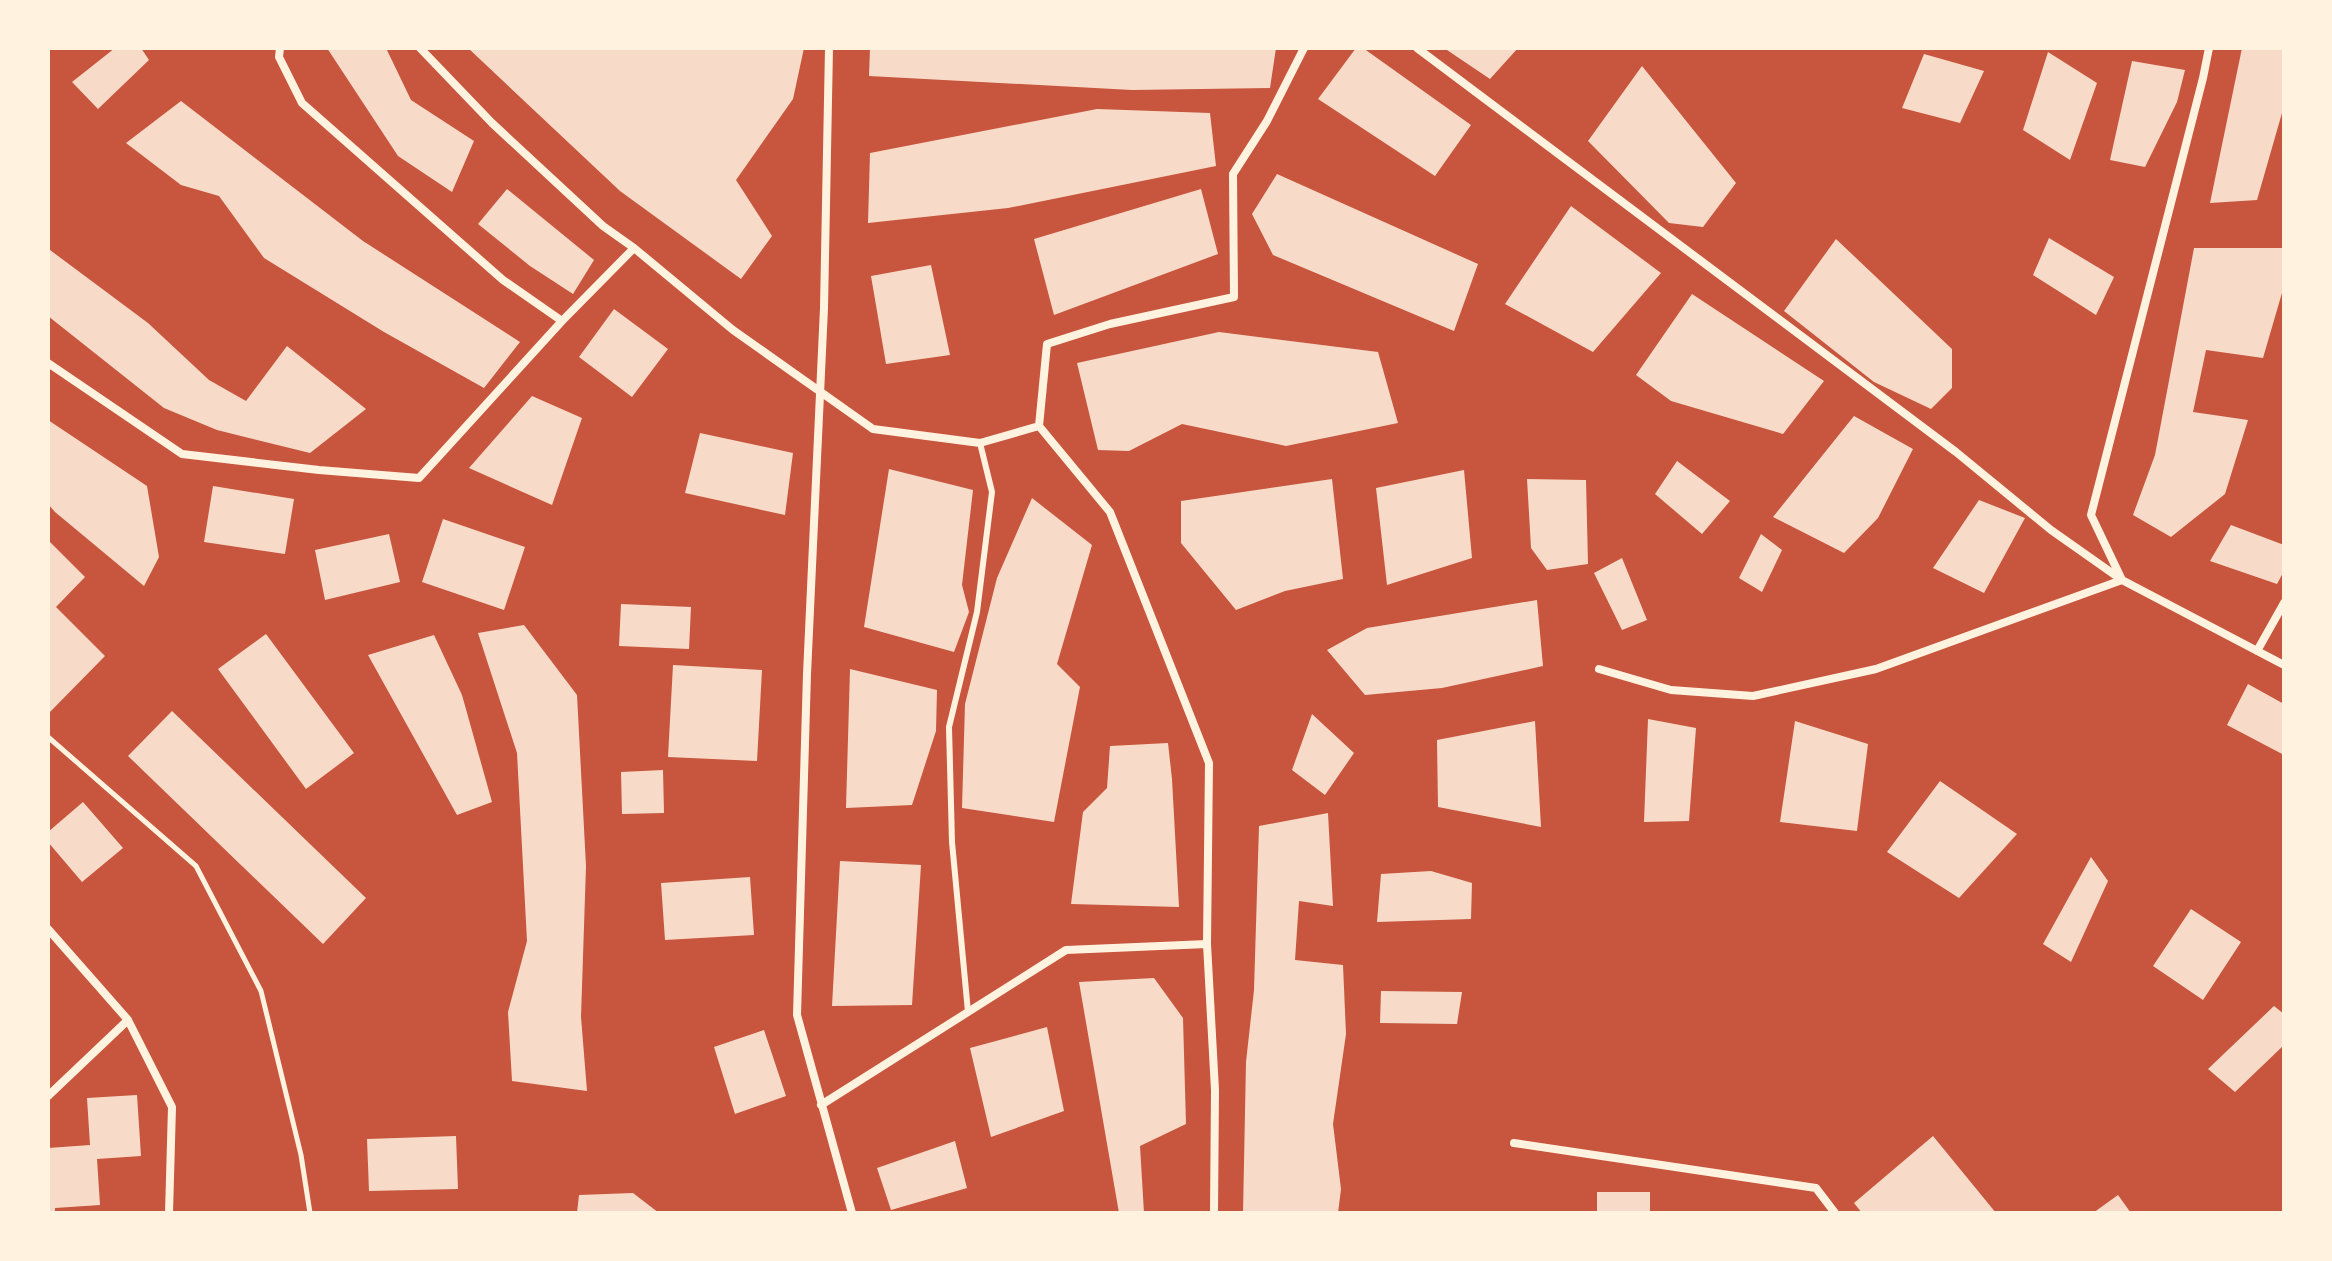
<svg xmlns="http://www.w3.org/2000/svg" width="2332" height="1261" font-family="'Source Sans 3',sans-serif">
<style>
.building{fill:#f7dbc8}
.lines{fill:none;stroke-linecap:round;stroke-linejoin:round}
.path{stroke:#fff3e0;stroke-width:5}
.service{stroke:#fff3e0;stroke-width:6}
.minor{stroke:#fff3e0;stroke-width:8}
</style>
<rect width="100%" height="100%" fill="#c8553d"/>
<path class="building" d="M115,48h26l8,12 -51,49 -26,-27z
M327,48h59l25,52 63,41 -22,51 -54,-36z
M468,48h336l-11,51 -57,81 36,56 -31,43 -121,-88z
M870,48h406l-6,40 -138,2 -263,-14z
M1356,48h7l108,77 -36,51 -117,-77z
M1444,48h74l-28,31z
M2242,48h42v58l-27,94 -47,3z
M2048,52l49,31 -27,77 -47,-30z
M1924,54l60,17 -24,52 -58,-15z
M2132,61l53,9 -8,32 -32,65 -35,-7z
M1642,66l94,117 -33,44 -34,-4 -81,-82z
M181,101l182,140 157,101 -36,46 -100,-56 -120,-74 -45,-62 -38,-11 -55,-42z
M1097,109l113,4 6,53 -208,42 -140,15 2,-70z
M1277,174l201,90 -24,67 -181,-76 -21,-41z
M507,189l87,71 -21,34 -43,-28 -52,-42z
M1201,189l17,65 -164,61 -20,-76z
M1571,206l90,67 -68,79 -88,-48z
M2049,238l65,39 -18,38 -63,-40z
M1836,239l116,110v39l-21,21 -57,-27 -90,-71z
M2194,248h90v38l-21,72 -57,-8 -13,62 55,8 -23,74 -54,43 -38,-22 22,-60z
M50,250l98,73 61,57 37,21 41,-55 79,63 -56,44 -93,-23 -53,-22 -116,-92v-63z
M931,265l19,90 -64,9 -15,-88z
M1692,294l132,87 -41,53 -112,-33 -35,-26z
M614,309l54,40 -36,48 -53,-40z
M1219,332l159,20 20,71 -112,23 -104,-22 -53,27 -31,-1 -21,-87z
M532,396l50,22 -30,87 -83,-37z
M1854,416l59,33 -35,69 -34,35 -71,-36z
M48,420l99,66 12,71 -15,29 -89,-74 -7,-8z
M700,433l93,20 -8,62 -100,-22z
M1677,461l53,40 -28,33 -47,-40z
M889,469l84,21 -11,95 7,27 -15,40 -90,-25z
M1464,470l8,88 -85,27 -11,-97z
M1332,479l11,100 -58,12 -49,19 -55,-67v-42z
M1527,479l59,1 2,84 -41,6 -16,-22z
M213,486l81,13 -9,55 -81,-12z
M1032,498l60,47 -35,119 23,23 -26,135 -92,-14 3,-104 32,-126z
M1979,500l46,18 -41,75 -51,-25z
M443,519l82,28 -21,63 -82,-28z
M2231,525l53,20v26l-7,13 -67,-23z
M389,534l11,48 -75,18 -10,-50z
M1761,534l21,16 -20,42 -23,-14z
M48,540l37,37 -29,30 49,49 -55,56 -2,-3z
M1622,558l25,62 -25,10 -28,-57z
M1537,600l6,66 -101,22 -77,7 -38,-45 40,-22z
M621,604l70,3 -2,42 -70,-3z
M524,625l53,70 9,171 -5,151 6,74 -75,-10 -4,-69 19,-71 -10,-188 -39,-120z
M266,634l88,119 -48,36 -88,-120z
M434,635l28,60 30,107 -35,13 -89,-160z
M673,665l89,5 -5,91 -89,-4z
M850,669l87,21 -1,41 -24,74 -66,3z
M2248,684l36,20v51l-57,-30z
M172,711l194,187 -43,46 -195,-188z
M1312,714l42,39 -29,42 -33,-25z
M1648,719l48,9 -7,93 -45,1z
M1535,721l6,106 -103,-20 -1,-67z
M1795,721l73,23 -11,87 -77,-9z
M1168,743l4,36 7,128 -108,-3 12,-92 24,-24 3,-42z
M663,770l1,43 -42,1 -1,-42z
M1940,781l77,53 -58,64 -72,-46z
M83,802l40,46 -41,34 -34,-40v-10z
M1328,813l5,93 -34,-5 -4,59 48,5 3,69 -13,90 8,65 -3,24h-95l3,-151 8,-72 5,-164z
M2091,857l17,24 -37,81 -28,-18z
M840,861l81,4 -9,140 -80,1z
M1431,871l41,12 -1,36 -94,3 4,-48z
M750,877l4,58 -89,5 -4,-57z
M2191,909l50,33 -38,58 -50,-34z
M1154,978l29,40 3,106 -46,22 4,67h-25l-40,-231z
M1381,991l81,1 -5,32 -77,-1z
M2274,1006l10,8v31l-49,47 -27,-23z
M1047,1027l17,84 -73,26 -21,-89z
M764,1030l22,66 -51,18 -21,-67z
M137,1095l4,61 -44,3 3,46 -45,3v5h-7v-65l42,-3 -3,-47z
M456,1136l2,53 -89,2 -2,-52z
M1933,1136l63,77h-134l-8,-10z
M955,1141l12,47 -76,22 -14,-42z
M1597,1192h53v21h-53z
M633,1193l26,20h-82l2,-18z
M2118,1195l13,18h-38z"/>
<g class="lines">
<path class="path" d="M48,737l148,129 65,125 40,164 9,58"/>
<path class="service" d="M968,1012l-16,-170 -3,-115 28,-115 15,-120 -12,-49"/>
<path class="minor" d="M280,48l-1,9 23,46 201,177 59,41
M420,48l72,75 111,103 31,22 99,82 140,99 107,14 59,-17 71,86 99,251 -2,181 -141,6 -245,155
M829,48l-5,260 -17,366 -10,341 55,198
M1417,48l539,404 95,78 71,50
M2209,48l-6,30 -112,437 31,65 162,85
M48,363l134,91 137,16 100,8 143,-157 72,-73
M1039,426l8,-82 63,-20 124,-27 -1,-123 34,-53 37,-73
M2257,651l27,-48
M1599,669l72,21 82,6 123,-27 246,-89
M48,929l80,91 44,87 -3,106
M1207,944l8,146 -1,123
M48,1096l80,-76
M1514,1143l302,45 19,25"/>
</g>
<rect width="2332" height="1261" fill="none" stroke="#fff3e0" stroke-width="100"/>
</svg>
